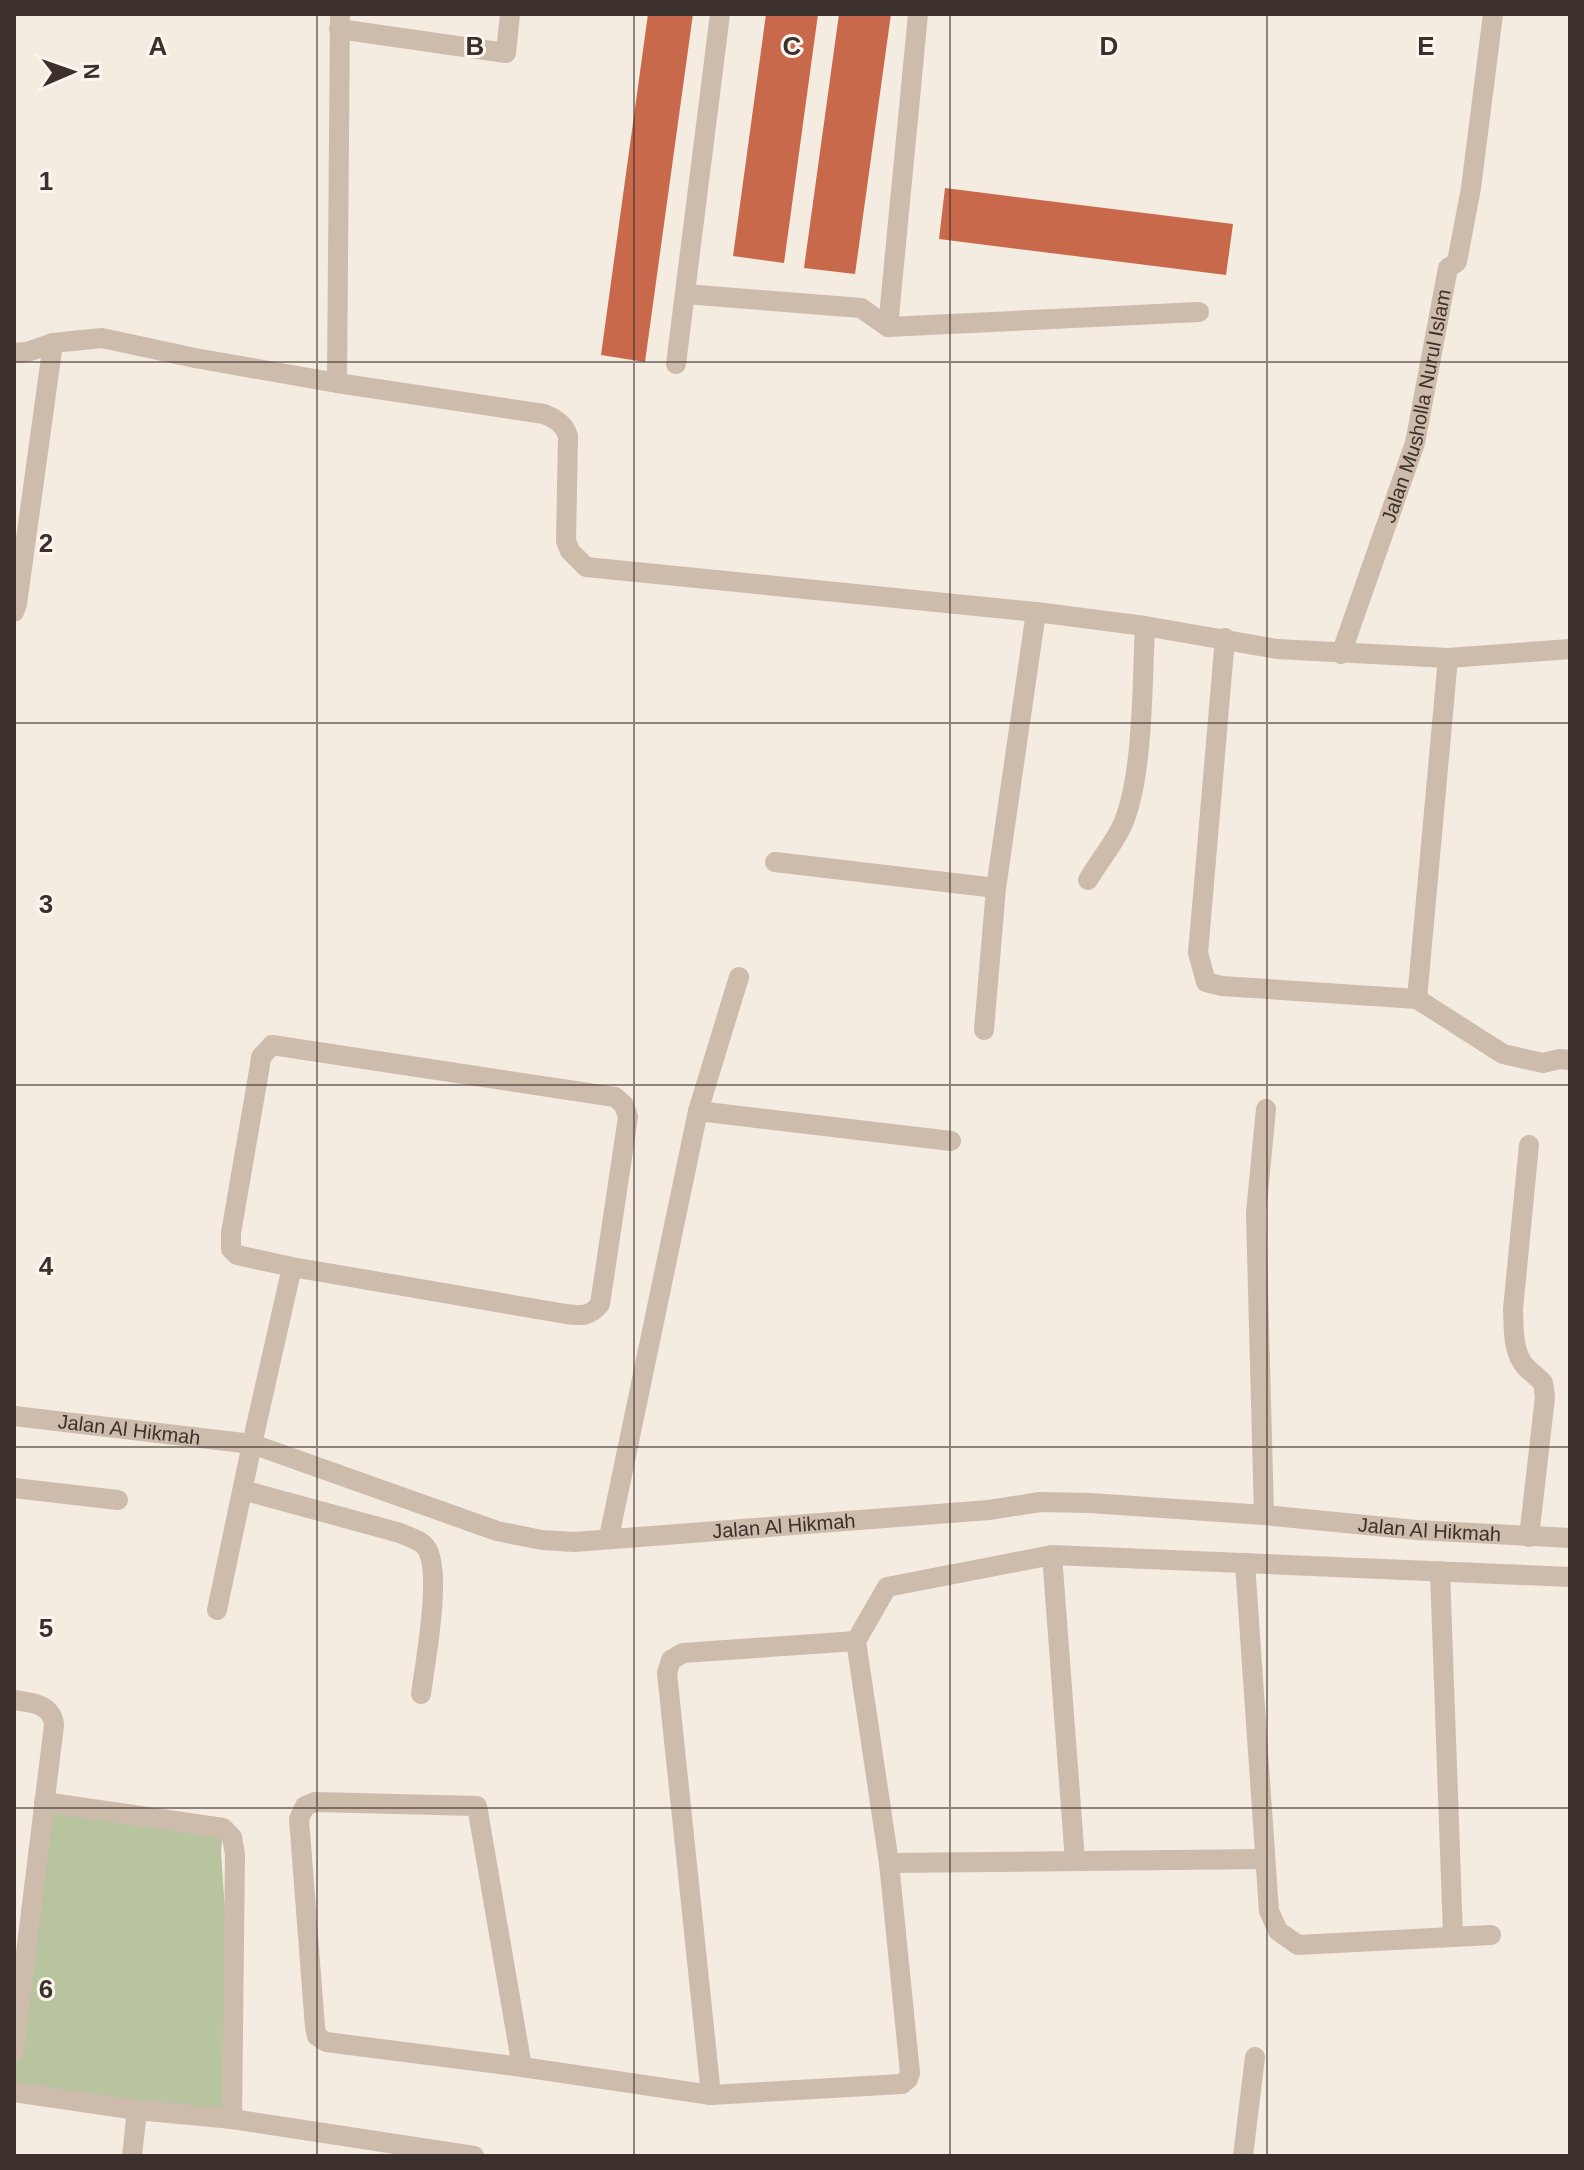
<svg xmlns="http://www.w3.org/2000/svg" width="1584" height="2170" font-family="Arial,sans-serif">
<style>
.green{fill:#b8c4a0}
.building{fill:#c8694b}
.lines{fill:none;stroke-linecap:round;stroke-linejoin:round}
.lane{stroke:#cdbbac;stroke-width:20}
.street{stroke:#cdbbac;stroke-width:20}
.grid{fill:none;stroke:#3b302b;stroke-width:2;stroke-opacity:0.55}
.labels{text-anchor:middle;stroke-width:6;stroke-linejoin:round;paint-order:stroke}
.street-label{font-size:20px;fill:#3b302b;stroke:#fbf5ee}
.grid-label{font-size:26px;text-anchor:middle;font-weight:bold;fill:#3b302b;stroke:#fbf5ee;stroke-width:6;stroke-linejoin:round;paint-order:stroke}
</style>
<rect width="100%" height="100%" fill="#f4ebe1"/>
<path class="green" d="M44,1802l179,26 -2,24 13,187 -2,80 -218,-25v-92z"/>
<path class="building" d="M648,14h45l-48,348 -44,-7z
M766,14h52l-34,249 -51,-7z
M839,14h52l-36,260 -51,-6z
M945,188l288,36 -7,51 -287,-36z"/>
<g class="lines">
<path class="lane" d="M272,1045l343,52 9,8 4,12 -28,187c-10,13 -19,12 -34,10l-274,-47 -55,-12 -6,-6v-16l29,-168 1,-8z
M252,1444l40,-177"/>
<g class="street">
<path d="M339,29l167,24 4,-39"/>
<path d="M685,294l176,14 27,19 311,-15"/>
<path d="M888,327l30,-313"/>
<path d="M14,353l13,-1 26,-9 49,-5 93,20 142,25 207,31c12,5 20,10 24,22l-2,105 4,10 16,16 450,45 109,14 132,23 171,9 122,-9"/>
<path d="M676,364l44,-350"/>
<path d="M337,383l3,-369"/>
<path d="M14,612l3,-8 36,-261"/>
<path d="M1225,638l-27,315 8,29 16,4 195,13 86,55 40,9 17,-4 10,1"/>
<path id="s1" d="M1341,654l74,-211 33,-175 9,-6 14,-74 22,-174"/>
<path d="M775,862l221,26"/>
<path d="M1088,880c10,-17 24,-34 33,-52 23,-47 21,-148 24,-202"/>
<path d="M1417,999l31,-341"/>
<path d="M984,1030l12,-142 40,-276"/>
<path d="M698,1111l253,30"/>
<path id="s2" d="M14,1416l238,28 245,87 45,9 32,2 415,-32 51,-8 50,1 174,12 153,15 153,8"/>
<path d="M14,1488l104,12"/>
<path d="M243,1490l157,43c9,4 22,7 27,16 15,25 -2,114 -6,145"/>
<path d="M1264,1515l-8,-302 10,-104"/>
<path d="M609,1537l89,-426 41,-134"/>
<path d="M1529,1537l16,-140 -2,-14c-5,-6 -13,-11 -18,-17 -13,-15 -11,-39 -12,-57l16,-164"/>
<path d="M1052,1555l23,306"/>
<path d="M1245,1563l24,348 9,20 20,14 193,-10"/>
<path d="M1440,1571l13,365"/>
<path d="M217,1610l35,-166"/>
<path d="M14,1700c19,3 38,4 40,25l-40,326"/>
<path d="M44,1802l179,26 9,9 3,17 -3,265"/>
<path d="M889,1863l376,-4"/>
<path d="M522,2067l-45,-261 -162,-4 -10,4 -6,13 16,208 2,9 9,6 196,25 189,28 191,-11 6,-5 2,-6 -21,-210 -33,-222 31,-54 165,-32 518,22"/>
<path d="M14,2092l123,18 95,9 242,37"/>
<path d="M711,2095l-44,-422 4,-13 12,-7 173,-12"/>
<path d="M132,2156l5,-46"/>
<path d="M1243,2156l12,-99"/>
</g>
</g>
<path class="grid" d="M317,14v2142M634,14v2142M950,14v2142M1267,14v2142M14,362h1556M14,723h1556M14,1085h1556M14,1447h1556M14,1808h1556"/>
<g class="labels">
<g class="street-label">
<text dy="7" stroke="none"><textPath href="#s1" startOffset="260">Jalan Musholla Nurul Islam</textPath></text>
<text dy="7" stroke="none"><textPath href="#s2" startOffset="116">Jalan Al Hikmah</textPath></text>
<text dy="7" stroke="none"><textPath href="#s2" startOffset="788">Jalan Al Hikmah</textPath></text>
<text dy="7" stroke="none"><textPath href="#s2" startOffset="1436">Jalan Al Hikmah</textPath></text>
</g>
</g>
<g class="grid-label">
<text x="158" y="55">A</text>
<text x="475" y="55">B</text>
<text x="792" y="55">C</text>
<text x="1109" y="55">D</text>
<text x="1426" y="55">E</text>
<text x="46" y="190">1</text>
<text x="46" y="552">2</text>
<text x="46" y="913">3</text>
<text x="46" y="1275">4</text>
<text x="46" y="1637">5</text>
<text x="46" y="1998">6</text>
</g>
<rect width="1584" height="2170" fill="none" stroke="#3b302b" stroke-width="32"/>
<g transform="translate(72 72) rotate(88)" stroke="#fbf5ee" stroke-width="6" paint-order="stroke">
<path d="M0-6L14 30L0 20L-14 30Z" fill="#3b302b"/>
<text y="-12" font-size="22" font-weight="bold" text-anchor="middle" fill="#3b302b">N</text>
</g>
</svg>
